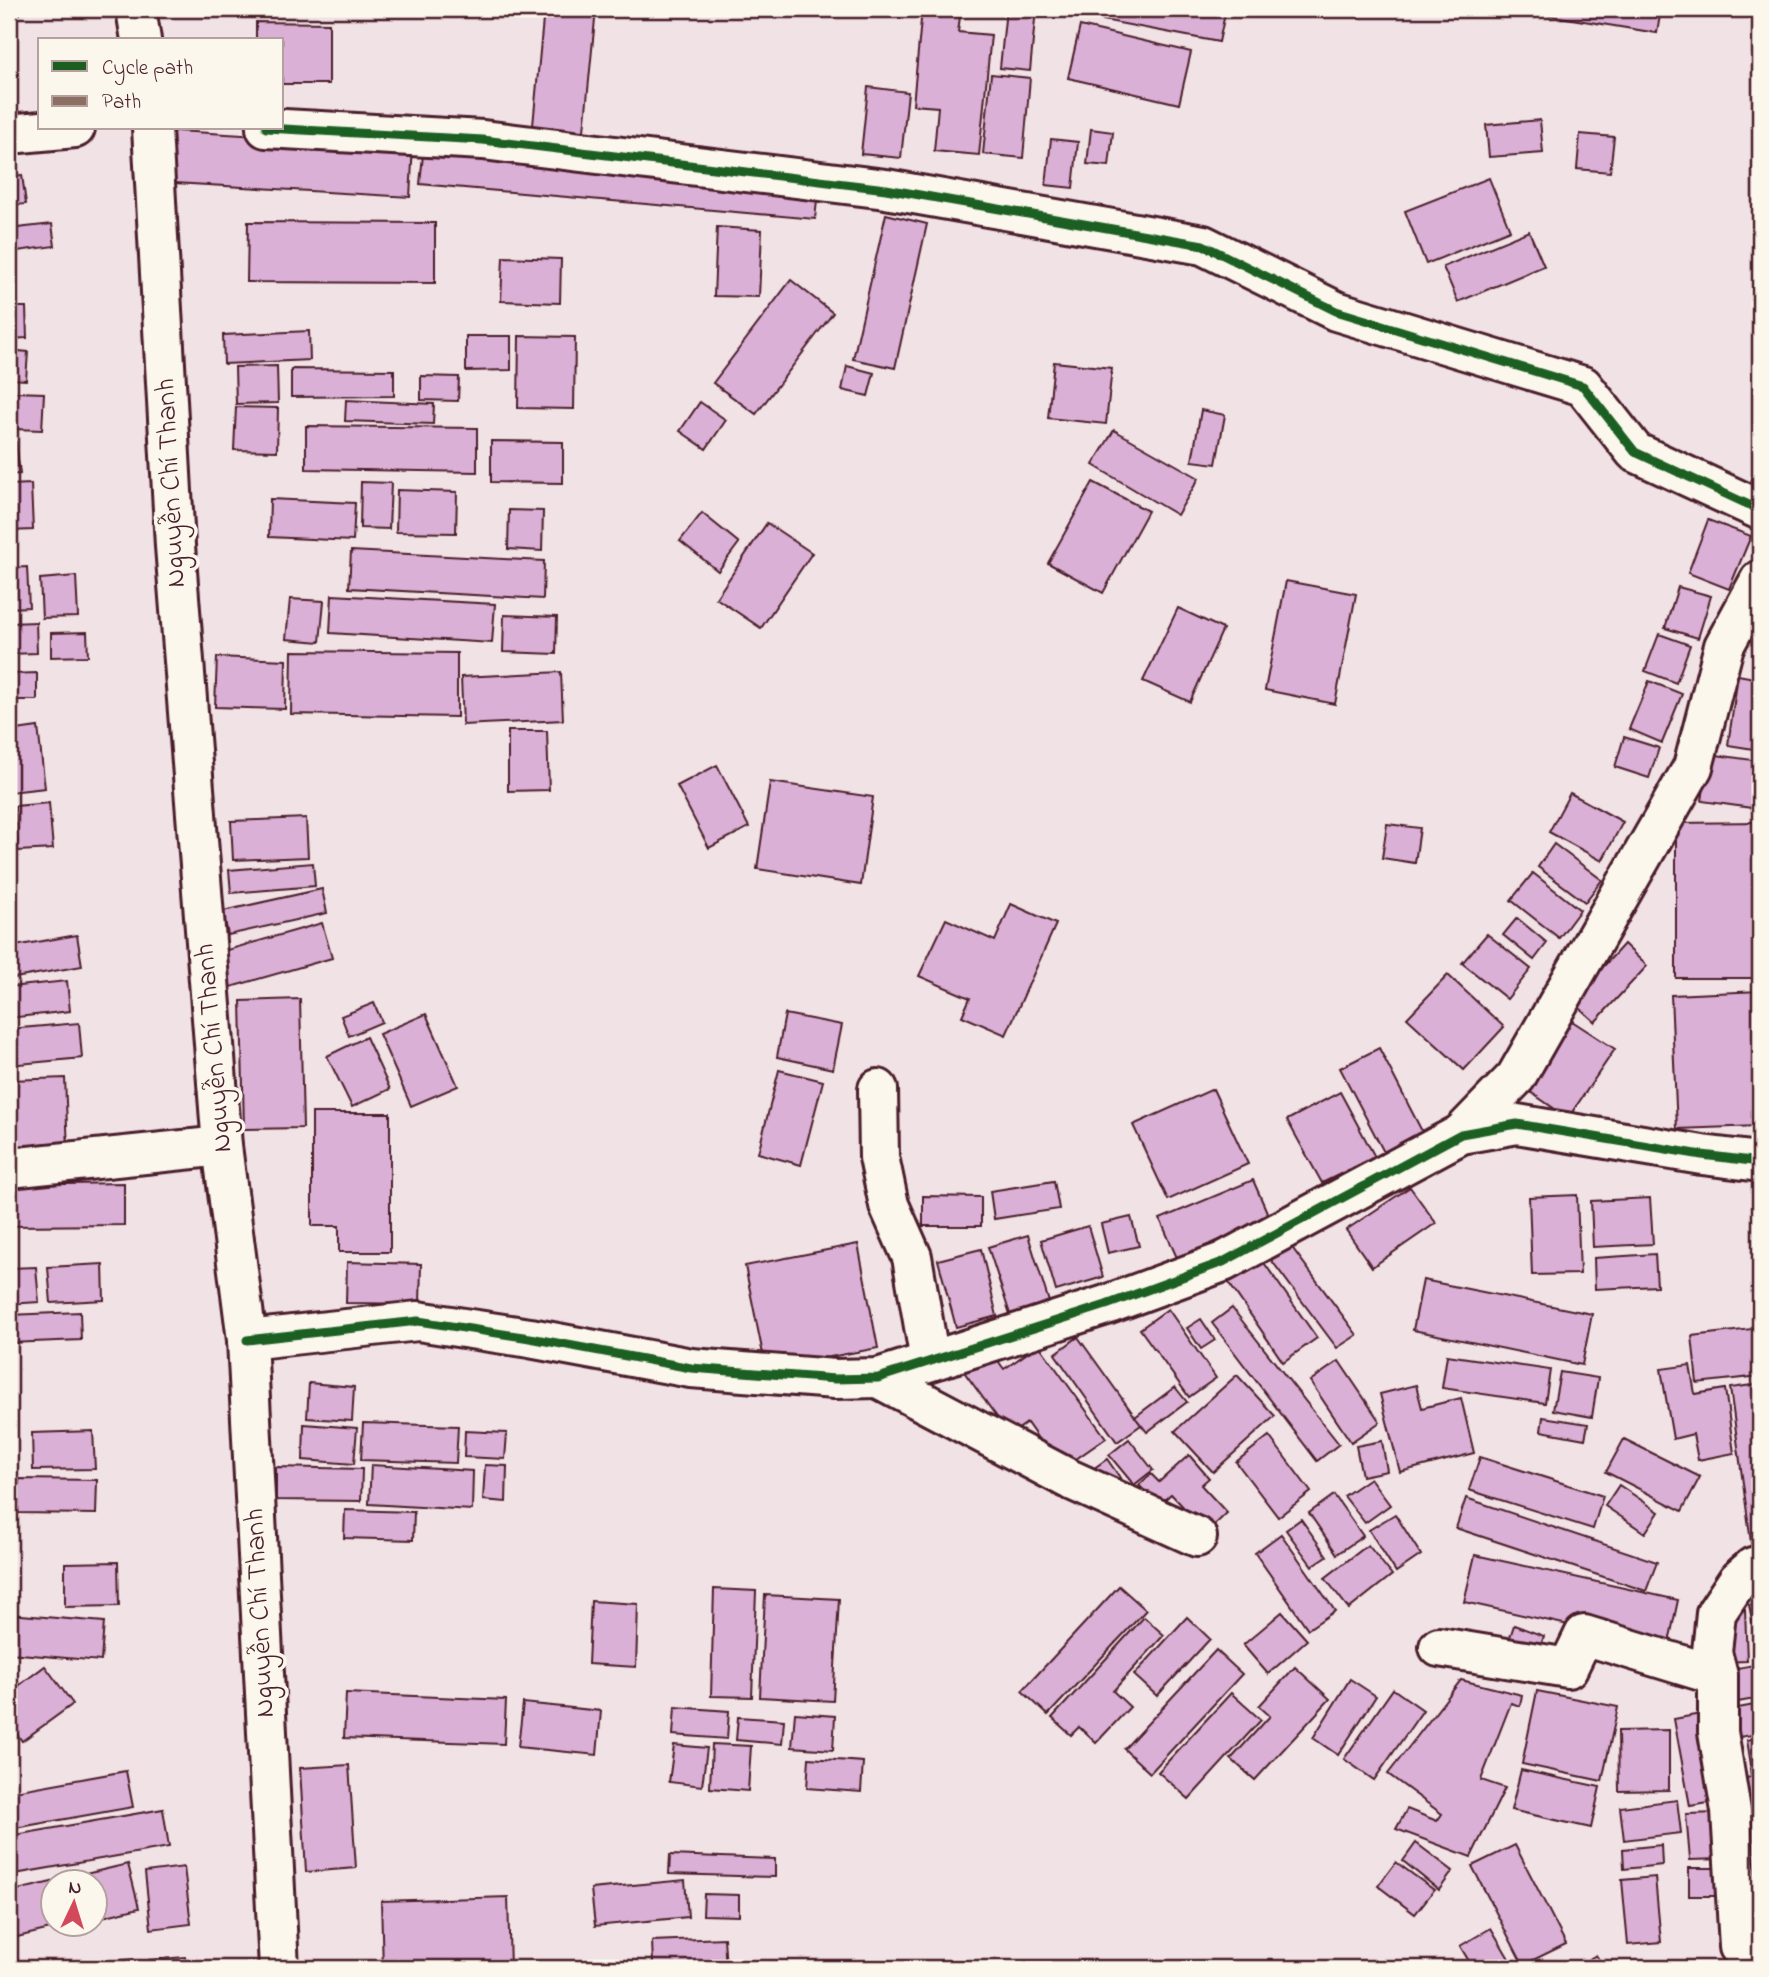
<svg xmlns="http://www.w3.org/2000/svg" width="1769" height="1977" font-family="'Indie Flower',sans-serif">
<rect width="100%" height="100%" fill="#f1e2e5"/>
<filter id="ink" filterUnits="userSpaceOnUse"><feTurbulence type="fractalNoise" baseFrequency=".0143" numOctaves="2"/><feDisplacementMap in="SourceGraphic" scale="14" xChannelSelector="R" yChannelSelector="G"/><feConvolveMatrix kernelMatrix="1 2 1 2 8 2 1 2 1" color-interpolation-filters="sRGB"/></filter>
<g filter="url(#ink)">
<!-- building -->
<g fill="#dbb0d6" stroke="#4a1f2b" stroke-width="2">
<rect x="9" y="9" width="11" height="5"/>
<polygon points="544,9 596,9 583,141 532,136"/>
<polygon points="922,9 961,9 958,32 991,35 979,155 934,151 938,107 913,105"/>
<polygon points="1006,9 1036,9 1030,71 1000,68"/>
<polygon points="1088,9 1226,9 1219,42 1087,17"/>
<polygon points="1548,9 1661,9 1657,33 1547,15"/>
<polygon points="256,22 329,23 329,84 282,84 282,40 256,40"/>
<polygon points="1080,26 1191,52 1179,104 1068,78"/>
<polygon points="991,74 1030,78 1023,158 983,154"/>
<polygon points="868,87 908,92 901,158 861,154"/>
<polygon points="1540,120 1543,153 1489,157 1486,125"/>
<polygon points="1091,129 1113,132 1109,166 1087,164"/>
<polygon points="160,130 413,145 410,197 157,182"/>
<polygon points="1580,134 1614,137 1610,172 1577,169"/>
<polygon points="1051,139 1078,142 1073,188 1046,185"/>
<polygon points="423,155 818,191 815,219 420,184"/>
<polygon points="22,175 26,204 9,206 9,177"/>
<polygon points="1489,178 1510,230 1426,264 1405,211"/>
<polygon points="886,214 927,224 895,368 853,359"/>
<polygon points="248,222 435,223 435,283 247,282"/>
<polygon points="52,224 55,246 9,252 9,229"/>
<polygon points="717,227 762,230 759,297 714,296"/>
<polygon points="1529,231 1544,266 1458,302 1443,267"/>
<polygon points="503,257 561,259 560,303 501,301"/>
<polygon points="14,266 17,299 9,300 9,267"/>
<polygon points="791,280 833,313 756,414 713,383"/>
<polygon points="9,307 26,307 27,338 9,339"/>
<polygon points="309,331 310,360 224,364 223,335"/>
<polygon points="466,336 511,336 511,370 466,371"/>
<polygon points="519,336 575,337 574,409 518,408"/>
<polygon points="9,350 28,352 26,380 9,379"/>
<polygon points="1054,362 1112,368 1106,424 1048,418"/>
<polygon points="277,366 278,403 236,404 235,367"/>
<polygon points="847,366 874,373 868,396 842,390"/>
<polygon points="291,369 394,370 394,396 291,397"/>
<polygon points="421,376 459,377 458,401 421,400"/>
<polygon points="14,392 44,393 42,430 13,429"/>
<polygon points="346,400 434,404 433,424 345,421"/>
<polygon points="700,402 726,420 706,449 680,431"/>
<polygon points="236,407 278,408 277,451 234,450"/>
<polygon points="1201,410 1225,415 1216,464 1192,461"/>
<polygon points="1760,416 1760,437 1754,435"/>
<polygon points="306,426 477,428 477,472 306,469"/>
<polygon points="1114,430 1199,478 1177,515 1093,465"/>
<polygon points="491,441 563,442 563,483 491,482"/>
<polygon points="9,442 16,442 20,474 9,475"/>
<polygon points="1760,457 1760,499 1747,494"/>
<polygon points="361,482 391,483 389,529 360,528"/>
<polygon points="1093,482 1148,511 1103,593 1048,563"/>
<polygon points="31,484 33,530 9,531 9,485"/>
<polygon points="397,490 457,492 456,533 396,532"/>
<polygon points="270,499 355,503 353,541 269,537"/>
<polygon points="509,510 543,511 542,551 508,549"/>
<polygon points="702,513 739,543 718,571 680,541"/>
<polygon points="1708,520 1751,536 1729,589 1688,573"/>
<polygon points="767,523 812,553 761,628 716,598"/>
<polygon points="351,551 544,561 543,599 349,588"/>
<polygon points="27,567 29,607 9,608 9,568"/>
<polygon points="76,576 78,617 42,618 40,579"/>
<polygon points="1286,581 1356,594 1335,704 1265,690"/>
<polygon points="1678,587 1711,596 1698,638 1665,628"/>
<polygon points="332,595 495,604 492,643 330,633"/>
<polygon points="290,599 324,601 320,642 286,639"/>
<polygon points="1178,608 1223,629 1190,702 1143,681"/>
<polygon points="504,615 557,617 556,654 503,652"/>
<polygon points="36,622 37,653 9,654 9,623"/>
<polygon points="87,632 88,656 51,657 51,633"/>
<polygon points="1659,634 1690,645 1676,683 1645,671"/>
<polygon points="292,651 457,653 457,717 291,714"/>
<polygon points="217,657 286,660 285,709 215,707"/>
<polygon points="561,672 563,720 463,725 461,677"/>
<polygon points="37,673 37,700 9,700 9,674"/>
<polygon points="1738,675 1760,679 1760,750 1728,745"/>
<polygon points="1649,681 1682,694 1662,743 1629,729"/>
<polygon points="38,727 45,788 10,792 9,731"/>
<polygon points="508,731 547,731 549,790 508,791"/>
<polygon points="1624,737 1659,748 1649,778 1615,767"/>
<polygon points="1709,754 1760,761 1759,809 1702,801"/>
<polygon points="717,765 749,827 709,848 677,786"/>
<polygon points="770,782 873,797 861,885 757,869"/>
<polygon points="1570,793 1623,822 1602,861 1549,832"/>
<polygon points="49,803 53,849 18,851 15,806"/>
<polygon points="306,818 308,857 233,860 231,821"/>
<polygon points="1760,822 1760,978 1676,978 1676,823"/>
<polygon points="1387,824 1420,828 1415,863 1382,858"/>
<polygon points="1554,844 1602,880 1585,902 1538,867"/>
<polygon points="313,863 315,886 231,893 229,870"/>
<polygon points="1533,873 1580,910 1559,938 1511,900"/>
<polygon points="322,889 327,913 228,935 223,911"/>
<polygon points="1011,904 1056,924 1006,1035 962,1016 970,998 919,976 946,919 995,941"/>
<polygon points="1517,918 1547,943 1534,960 1503,935"/>
<polygon points="322,923 332,958 220,990 210,955"/>
<polygon points="1487,934 1531,969 1507,999 1462,963"/>
<polygon points="77,935 82,966 9,979 9,947"/>
<polygon points="1624,944 1647,966 1595,1022 1572,1001"/>
<polygon points="1448,975 1504,1027 1464,1070 1407,1018"/>
<polygon points="67,981 70,1011 9,1018 9,987"/>
<polygon points="1760,991 1760,1126 1677,1129 1671,995"/>
<polygon points="300,999 303,1128 244,1129 241,1001"/>
<polygon points="374,1003 382,1022 349,1036 341,1016"/>
<polygon points="426,1014 458,1086 411,1106 379,1034"/>
<polygon points="785,1014 842,1025 833,1069 777,1057"/>
<polygon points="1572,1021 1615,1049 1568,1118 1526,1089"/>
<polygon points="79,1023 82,1058 9,1065 9,1029"/>
<polygon points="366,1037 390,1089 352,1107 327,1056"/>
<polygon points="1379,1048 1426,1139 1387,1158 1340,1068"/>
<polygon points="779,1070 823,1081 801,1165 758,1153"/>
<polygon points="65,1078 68,1150 12,1152 10,1080"/>
<polygon points="1213,1089 1248,1164 1168,1200 1133,1125"/>
<polygon points="1340,1092 1375,1157 1322,1183 1287,1120"/>
<polygon points="312,1113 390,1113 390,1252 339,1252 339,1226 312,1226"/>
<polygon points="1253,1180 1270,1219 1177,1258 1160,1219"/>
<polygon points="1054,1181 1059,1209 994,1219 990,1191"/>
<polygon points="124,1183 124,1225 9,1226 9,1185"/>
<polygon points="1410,1187 1436,1223 1372,1267 1346,1230"/>
<polygon points="1577,1195 1580,1274 1532,1275 1529,1197"/>
<polygon points="923,1196 981,1197 981,1226 923,1226"/>
<polygon points="1650,1198 1653,1244 1593,1247 1591,1201"/>
<polygon points="1131,1217 1139,1246 1108,1253 1101,1224"/>
<polygon points="1088,1226 1103,1277 1056,1291 1041,1240"/>
<polygon points="1282,1234 1357,1335 1337,1348 1263,1249"/>
<polygon points="1028,1235 1049,1302 1010,1314 988,1247"/>
<polygon points="858,1244 878,1348 766,1369 745,1266"/>
<polygon points="981,1249 997,1316 956,1327 938,1260"/>
<polygon points="1255,1250 1317,1338 1283,1362 1222,1273"/>
<polygon points="1655,1254 1657,1286 1595,1289 1594,1258"/>
<polygon points="347,1262 421,1264 420,1304 346,1303"/>
<polygon points="103,1264 104,1300 51,1303 48,1267"/>
<polygon points="36,1267 39,1302 9,1304 9,1268"/>
<polygon points="1423,1280 1592,1314 1582,1365 1413,1330"/>
<polygon points="1232,1308 1339,1444 1317,1461 1212,1323"/>
<polygon points="1168,1309 1216,1378 1189,1397 1140,1329"/>
<polygon points="80,1312 81,1340 9,1343 9,1315"/>
<polygon points="1201,1319 1215,1340 1201,1349 1187,1328"/>
<polygon points="1760,1328 1760,1376 1697,1383 1692,1336"/>
<polygon points="1078,1337 1141,1425 1117,1442 1055,1354"/>
<polygon points="1039,1345 1106,1438 1060,1470 1027,1423 1010,1435 962,1369 990,1350 1004,1369"/>
<polygon points="1447,1355 1550,1370 1545,1403 1442,1388"/>
<polygon points="1339,1361 1380,1422 1351,1442 1310,1381"/>
<polygon points="1690,1365 1695,1394 1725,1389 1734,1453 1698,1460 1693,1434 1673,1439 1661,1369"/>
<polygon points="1560,1372 1598,1378 1592,1417 1553,1410"/>
<polygon points="1237,1375 1275,1416 1213,1472 1175,1431"/>
<polygon points="309,1383 354,1387 352,1421 307,1418"/>
<polygon points="1760,1384 1760,1556 1753,1557 1730,1388"/>
<polygon points="1416,1385 1422,1408 1461,1398 1474,1453 1400,1472 1380,1394"/>
<polygon points="1175,1387 1187,1402 1147,1432 1135,1417"/>
<polygon points="1543,1417 1588,1424 1585,1439 1541,1431"/>
<polygon points="363,1423 458,1426 456,1463 361,1460"/>
<polygon points="304,1424 357,1428 354,1464 303,1460"/>
<polygon points="93,1431 95,1469 33,1470 32,1433"/>
<polygon points="465,1431 507,1433 505,1459 464,1457"/>
<polygon points="1269,1436 1311,1492 1278,1517 1236,1462"/>
<polygon points="1129,1439 1153,1470 1134,1485 1109,1455"/>
<polygon points="1624,1439 1700,1477 1682,1511 1606,1472"/>
<polygon points="1382,1441 1387,1471 1362,1476 1356,1446"/>
<polygon points="1189,1455 1209,1478 1201,1485 1227,1513 1207,1532 1171,1494 1151,1512 1147,1494 1139,1485 1151,1474 1159,1482"/>
<polygon points="1480,1457 1603,1496 1593,1529 1469,1490"/>
<polygon points="1107,1459 1126,1486 1113,1496 1093,1469"/>
<polygon points="371,1465 473,1471 472,1510 369,1504"/>
<polygon points="485,1465 507,1466 506,1502 483,1500"/>
<polygon points="276,1467 362,1469 361,1501 276,1500"/>
<polygon points="1370,1478 1390,1505 1365,1523 1344,1496"/>
<polygon points="19,1479 97,1480 96,1514 18,1513"/>
<polygon points="1619,1485 1659,1512 1645,1533 1605,1506"/>
<polygon points="1334,1495 1363,1536 1337,1554 1309,1513"/>
<polygon points="1466,1498 1657,1562 1646,1591 1456,1528"/>
<polygon points="345,1510 414,1512 413,1540 344,1538"/>
<polygon points="1395,1514 1421,1555 1396,1572 1369,1530"/>
<polygon points="1301,1519 1327,1556 1312,1566 1286,1530"/>
<polygon points="1281,1534 1335,1611 1308,1629 1255,1553"/>
<polygon points="1368,1545 1392,1575 1349,1609 1325,1578"/>
<polygon points="1475,1555 1678,1600 1668,1647 1464,1602"/>
<polygon points="118,1562 119,1606 65,1607 65,1563"/>
<polygon points="1119,1586 1146,1610 1048,1715 1022,1691"/>
<polygon points="714,1589 756,1591 752,1697 711,1696"/>
<polygon points="765,1595 839,1599 833,1701 760,1697"/>
<polygon points="591,1601 638,1604 636,1667 588,1664"/>
<polygon points="1760,1603 1760,1637 1756,1638 1749,1605"/>
<polygon points="1745,1610 1747,1661 1721,1662 1719,1611"/>
<polygon points="1282,1612 1307,1640 1268,1674 1243,1645"/>
<polygon points="9,1614 104,1622 101,1661 9,1653"/>
<polygon points="1144,1617 1164,1635 1113,1691 1130,1707 1096,1743 1079,1727 1071,1735 1052,1718"/>
<polygon points="1187,1617 1210,1639 1157,1696 1134,1675"/>
<polygon points="1514,1625 1544,1636 1539,1650 1509,1640"/>
<polygon points="1760,1645 1760,1698 1727,1704 1721,1671 1760,1664 1756,1646"/>
<polygon points="1216,1650 1242,1674 1150,1773 1124,1749"/>
<polygon points="45,1666 73,1704 22,1741 9,1723 9,1693"/>
<polygon points="1295,1667 1330,1699 1255,1780 1231,1759 1270,1716 1259,1706"/>
<polygon points="1350,1679 1376,1696 1338,1755 1313,1738"/>
<polygon points="1461,1680 1522,1695 1520,1706 1511,1703 1481,1780 1505,1788 1471,1857 1396,1829 1407,1809 1437,1821 1442,1814 1388,1774"/>
<polygon points="1393,1689 1423,1710 1374,1780 1344,1759"/>
<polygon points="1537,1691 1618,1707 1602,1781 1522,1764"/>
<polygon points="346,1693 506,1700 504,1744 344,1738"/>
<polygon points="1231,1693 1261,1720 1189,1799 1158,1772"/>
<polygon points="523,1703 601,1711 597,1755 518,1747"/>
<polygon points="1760,1704 1760,1734 1731,1738 1727,1710"/>
<polygon points="675,1707 729,1711 727,1739 673,1735"/>
<polygon points="795,1713 835,1716 833,1750 792,1747"/>
<polygon points="1706,1713 1721,1801 1690,1806 1674,1719"/>
<polygon points="738,1717 784,1720 782,1744 736,1740"/>
<polygon points="1669,1730 1669,1790 1619,1791 1618,1731"/>
<polygon points="1760,1737 1760,1763 1751,1765 1747,1740"/>
<polygon points="712,1744 751,1746 748,1791 710,1788"/>
<polygon points="674,1745 707,1748 702,1786 669,1782"/>
<polygon points="809,1758 863,1762 861,1792 807,1788"/>
<polygon points="349,1765 356,1868 306,1872 300,1768"/>
<polygon points="1760,1767 1760,1829 1752,1830 1746,1778 1751,1777 1750,1768"/>
<polygon points="1521,1770 1600,1787 1591,1828 1511,1810"/>
<polygon points="126,1771 133,1807 9,1829 9,1792"/>
<polygon points="1677,1800 1681,1833 1624,1840 1620,1807"/>
<polygon points="163,1809 169,1847 9,1875 9,1836"/>
<polygon points="1721,1813 1723,1859 1690,1860 1686,1814"/>
<polygon points="1416,1843 1453,1871 1439,1890 1403,1861"/>
<polygon points="1515,1845 1566,1944 1523,1965 1472,1866"/>
<polygon points="1661,1845 1662,1865 1624,1869 1623,1849"/>
<polygon points="670,1855 775,1859 775,1877 669,1874"/>
<polygon points="1396,1862 1434,1890 1415,1914 1378,1886"/>
<polygon points="128,1864 139,1908 94,1919 94,1882 52,1882 52,1924 71,1924 9,1939 9,1892"/>
<polygon points="184,1867 191,1924 151,1929 145,1872"/>
<rect x="1689" y="1868" width="33" height="28"/>
<polygon points="1655,1877 1661,1942 1628,1945 1622,1880"/>
<polygon points="685,1880 688,1917 595,1926 591,1889"/>
<polygon points="704,1894 739,1895 739,1916 703,1915"/>
<polygon points="508,1897 510,1968 383,1968 381,1901"/>
<polygon points="1760,1901 1760,1934 1754,1935 1751,1902"/>
<polygon points="1491,1928 1514,1967 1513,1968 1473,1968 1460,1946"/>
<polygon points="724,1938 726,1968 579,1968 653,1964 652,1941"/>
<polygon points="1760,1944 1760,1968 1757,1968 1753,1945"/>
<polygon points="1596,1955 1604,1968 1574,1968"/>
<polygon points="185,1957 186,1968 150,1968 149,1960"/>
<polygon points="133,1959 134,1968 44,1968"/>
</g>
<g fill="none" stroke-linecap="round" stroke-linejoin="round">
<defs>
<g id="street">
<polyline points="266,128 483,140 886,189 1203,245 1336,311 1583,386 1635,452 1760,510"/>
<polyline points="9,134 75,128"/>
<polyline points="878,1089 879,1157 889,1205 912,1257 930,1361"/>
<polyline points="1461,1134 1516,1077 1693,767 1724,646 1760,580"/>
<polyline points="9,1168 222,1146"/>
<polyline points="247,1340 418,1321 530,1338 691,1368 835,1379 878,1378 1106,1305 1223,1262 1461,1134 1517,1124 1702,1155 1760,1162"/>
<polyline points="878,1378 1069,1479 1197,1537"/>
<polyline points="1439,1647 1568,1668 1584,1635 1718,1676"/>
<polyline points="1739,1947 1731,1811 1718,1732 1718,1676 1712,1652 1716,1613 1738,1580 1753,1567 1760,1565"/>
</g>
<g id="secondary">
<polyline points="136,9 141,40"/>
<polyline points="152,128 175,546 222,1146 247,1340 279,1968"/>
</g>
</defs>
<!-- street casing -->
<use href="#street" stroke="#4a1f2b" stroke-width="44"/>
<!-- secondary casing -->
<use href="#secondary" stroke="#4a1f2b" stroke-width="44"/>
<!-- street -->
<use href="#street" stroke="#fbf7ec" stroke-width="38"/>
<!-- secondary -->
<use href="#secondary" stroke="#fbf7ec" stroke-width="38"/>
<!-- quiet -->
<polyline stroke="#8d6e63" stroke-width="7" stroke-dasharray="14 7" stroke-linecap="butt" points="1212,1968 1214,1965"/>
<defs>
<g id="cycleway">
<polyline points="266,128 483,140 886,189 1203,245 1336,311 1583,386 1635,452 1760,510"/>
<polyline points="247,1340 418,1321 530,1338 691,1368 835,1379 878,1378 1106,1305 1223,1262 1461,1134 1517,1124 1702,1155 1760,1162"/>
</g>
</defs>
<!-- cycleway casing -->
<use href="#cycleway" stroke="#fbf7ec" stroke-width="13"/>
<!-- cycleway -->
<use href="#cycleway" stroke="#1b5e20" stroke-width="9"/>
</g>
</g>
<g text-anchor="middle" dominant-baseline="central" stroke-width="7" stroke-linejoin="round" paint-order="stroke">
<!-- street labels -->
<g font-size="28" fill="#4a1f2b" stroke="#fbf7ec">
<text transform="translate(172 483) rotate(-93)">Nguyễn Chí Thanh</text>
<text transform="translate(215 1048) rotate(-95)">Nguyễn Chí Thanh</text>
<text transform="translate(261 1613) rotate(-93)">Nguyễn Chí Thanh</text>
</g>
</g>
<!-- margin -->
<rect width="1769" height="1977" fill="none" stroke="#fbf7ec" stroke-width="35"/>
<rect x="18" y="18" width="1734" height="1942" fill="none" stroke="#4a1f2b" stroke-width="2.5" filter="url(#ink)"/>
<!-- legend -->
<rect x="38" y="38" width="245" height="91" fill="#fbf7ec" stroke="#b4a19f" stroke-width="2"/>
<rect x="52" y="61" width="35" height="10" fill="#1b5e20" stroke="#b4a19f" stroke-width="2"/>
<text x="102" y="74" font-size="21" fill="#4a1f2b">Cycle path</text>
<rect x="52" y="96" width="35" height="10" fill="#8d6e63" stroke="#b4a19f" stroke-width="2"/>
<text x="102" y="108" font-size="21" fill="#4a1f2b">Path</text>
<!-- north arrow -->
<g transform="translate(74 1903) rotate(4)"><circle r="33" fill="#fbf7ec" stroke="#b4a19f" stroke-width="2"/>
<path d="M0-5L12 26L0 18L-12 26Z" fill="#d1495b"/>
<text y="-10" font-size="19" font-weight="bold" text-anchor="middle" fill="#4a1f2b">N</text>
</g>
</svg>
